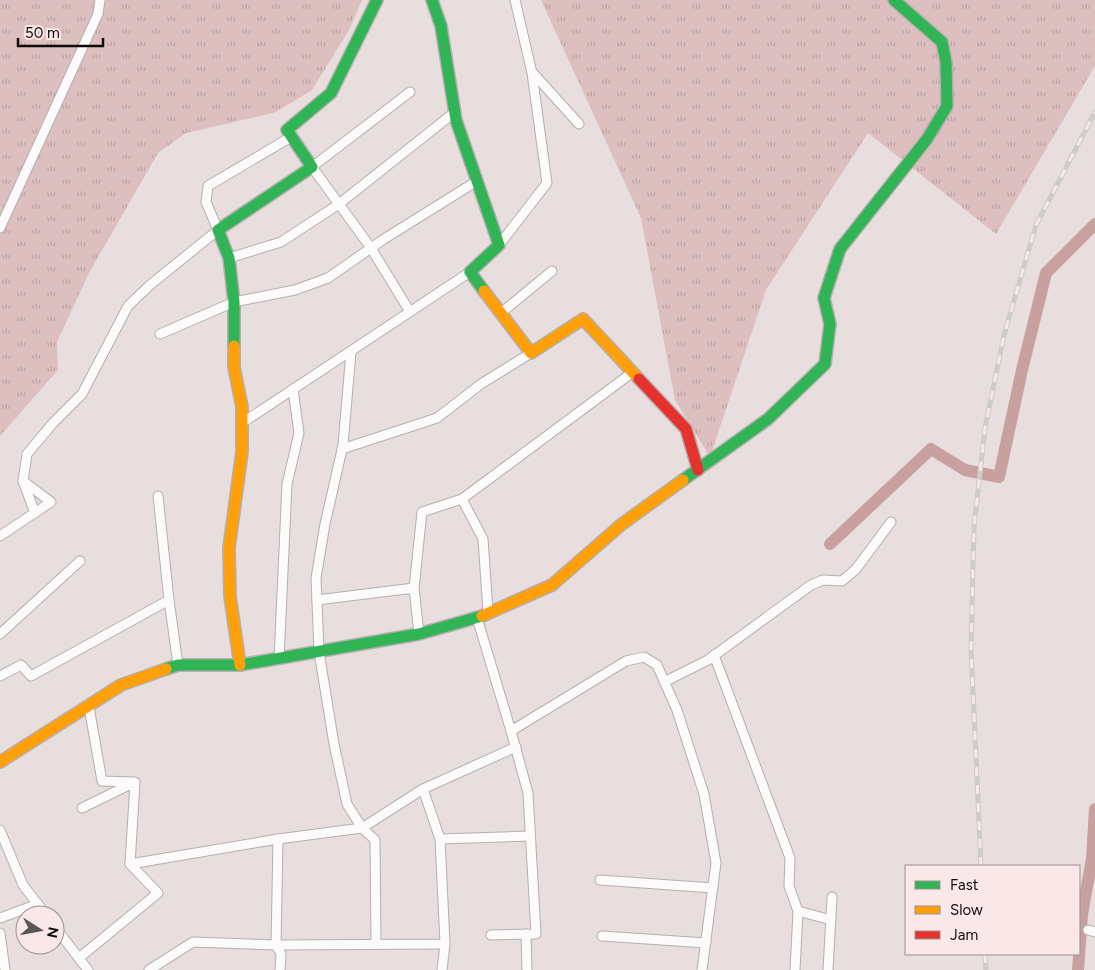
<svg xmlns="http://www.w3.org/2000/svg" width="1095" height="970" font-family="Figtree,sans-serif">
<defs>
<pattern id="grass-tufts" width="24" height="20" patternUnits="userSpaceOnUse" patternTransform="scale(1.25)"><rect width="24" height="20" fill="#debfbf"/><path d="M3 7l-1-3M5 7V3M7 7l1-3M15 17l-1-3M17 17v-4M19 17l1-3" fill="none" stroke="#bda3a3"/></pattern>
</defs>
<rect width="100%" height="100%" fill="#e8dede"/>
<!-- grass -->
<g fill="url(#grass-tufts)">
<polygon points="0,0 362,0 349,30 312,90 274,113 186,133 158,153 89,273 57,342 58,370 0,436"/>
<polygon points="541,0 1095,0 1095,66 996,234 868,133 766,290 710,457 675,400 641,218"/>
</g>
<g fill="none" stroke-linecap="round" stroke-linejoin="round">
<!-- canal -->
<g stroke="#c9a0a0" stroke-width="12">
<polyline points="830,544 931,449 965,470 999,477 1022,370 1046,273 1095,224"/>
<polyline points="1078,970 1082,915 1092,858 1095,809"/>
</g>
<defs>
<g id="street">
<polyline points="533,73 579,124"/>
<polyline points="410,92 312,167 371,248 410,312"/>
<polyline points="0,228 98,14 100,0"/>
<polyline points="499,245 547,183 532,73 515,0"/>
<polyline points="229,258 281,242 339,204 455,112"/>
<polyline points="501,313 552,271"/>
<polyline points="160,334 234,302 295,290 328,278 384,239 477,181"/>
<polyline points="351,352 343,445 325,524 316,578 319,652 334,744 347,804 362,828 375,840 376,943"/>
<polyline points="242,423 470,272"/>
<polyline points="342,449 437,418 481,384 531,353"/>
<polyline points="158,496 169,600"/>
<polyline points="462,499 633,372"/>
<polyline points="35,513 23,481 27,454 53,423 82,394 128,306 150,285 218,230 206,202 208,186 291,137"/>
<polyline points="0,536 51,502 23,481"/>
<polyline points="414,588 422,512 462,499 483,539 488,612"/>
<polyline points="317,600 414,588 419,634"/>
<polyline points="477,618 511,731 528,793 536,934 491,935"/>
<polyline points="0,634 80,561"/>
<polyline points="714,655 790,858 789,886 798,911 831,920"/>
<polyline points="279,659 287,484 299,433 293,389"/>
<polyline points="0,676 21,665 31,676 169,600 178,665"/>
<polyline points="664,682 708,660 811,585 823,580 842,581 856,569 891,522"/>
<polyline points="89,707 102,781 135,782 130,864 278,839"/>
<polyline points="511,731 626,661 644,657 657,665 677,710 704,794 716,863 702,970"/>
<polyline points="82,808 133,783"/>
<polyline points="0,830 23,885 46,915"/>
<polyline points="440,839 530,836"/>
<polyline points="600,880 713,888"/>
<polyline points="0,918 38,904"/>
<polyline points="55,927 88,970"/>
<polyline points="1088,930 1095,932"/>
<polyline points="0,933 5,970"/>
<polyline points="526,934 527,970"/>
<polyline points="602,936 706,943"/>
<polyline points="79,958 158,893 130,864"/>
<polyline points="149,970 193,942 276,945 445,944 440,839 423,789"/>
<polyline points="280,970 281,954 276,945 278,839 362,828 423,789 516,747"/>
<polyline points="442,970 445,944"/>
<polyline points="795,970 798,911"/>
<polyline points="828,970 832,897"/>
</g>
<g id="fast">
<polyline points="432,0 441,26 456,120 499,245 470,272 484,291"/>
<polyline points="234,346 234,302 229,258 218,230 312,167 287,130 331,93 377,0"/>
<polyline points="683,480 768,419 825,364 830,324 824,298 840,249 927,139 947,106 946,62 942,42 894,0"/>
<polyline points="166,669 178,665 240,665 419,634 482,616"/>
</g>
<g id="slow">
<polyline points="484,291 531,353 583,319 639,379"/>
<polyline points="234,346 234,367 242,407 242,452 229,548 230,596 240,665"/>
<polyline points="482,616 552,585 622,524 683,480"/>
<polyline points="0,762 121,685 166,669"/>
</g>
<polyline id="jam" points="639,379 686,429 698,470"/>
</defs>
<!-- street casing -->
<use href="#street" stroke="#b6afaf" stroke-width="11"/>
<!-- fast casing -->
<use href="#fast" stroke="#b6afaf" stroke-width="14"/>
<!-- slow casing -->
<use href="#slow" stroke="#b6afaf" stroke-width="14"/>
<!-- jam casing -->
<use href="#jam" stroke="#b6afaf" stroke-width="14"/>
<!-- street -->
<use href="#street" stroke="#fcfafa" stroke-width="9"/>
<!-- fast -->
<use href="#fast" stroke="#30b455" stroke-width="11"/>
<!-- slow -->
<use href="#slow" stroke="#ff9f0a" stroke-width="11"/>
<!-- jam -->
<use href="#jam" stroke="#e5322d" stroke-width="11"/>
<defs>
<g id="rail">
<polyline points="981,866 971,649 974,527 985,428 1004,335 1036,225 1095,112"/>
<polyline points="985,954 986,970"/>
</g>
</defs>
<!-- rail casing -->
<use href="#rail" stroke="#cecbcb" stroke-width="5"/>
<!-- rail -->
<use href="#rail" stroke="#f9e8e7" stroke-width="3" stroke-dasharray="9" stroke-linecap="butt"/>
</g>
<!-- legend -->
<rect x="905" y="865" width="175" height="90" fill="#f9e8e7" stroke="#9c908f"/>
<rect x="915" y="881" width="25" height="8" fill="#30b455" stroke="#9c908f"/>
<text x="950" y="890" font-size="15" fill="#100b0b">Fast</text>
<rect x="915" y="906" width="25" height="8" fill="#ff9f0a" stroke="#9c908f"/>
<text x="950" y="915" font-size="15" fill="#100b0b">Slow</text>
<rect x="915" y="931" width="25" height="8" fill="#e5322d" stroke="#9c908f"/>
<text x="950" y="940" font-size="15" fill="#100b0b">Jam</text>
<!-- north arrow -->
<g transform="translate(40 930) rotate(101)"><circle r="24" fill="#f9e8e7" stroke="#9c908f"/>
<path d="M0-4L9 19L0 12L-9 19Z" fill="#5c5555"/>
<text y="-8" font-size="14" font-weight="bold" text-anchor="middle" fill="#100b0b">N</text>
</g>
<!-- scale -->
<path d="M18 38v8h85v-8" fill="none" stroke="#100b0b" stroke-width="2.5"/>
<text x="25" y="38" font-size="15" fill="#100b0b" stroke="#f9e8e7" stroke-width="4" paint-order="stroke">50 m</text>
</svg>
